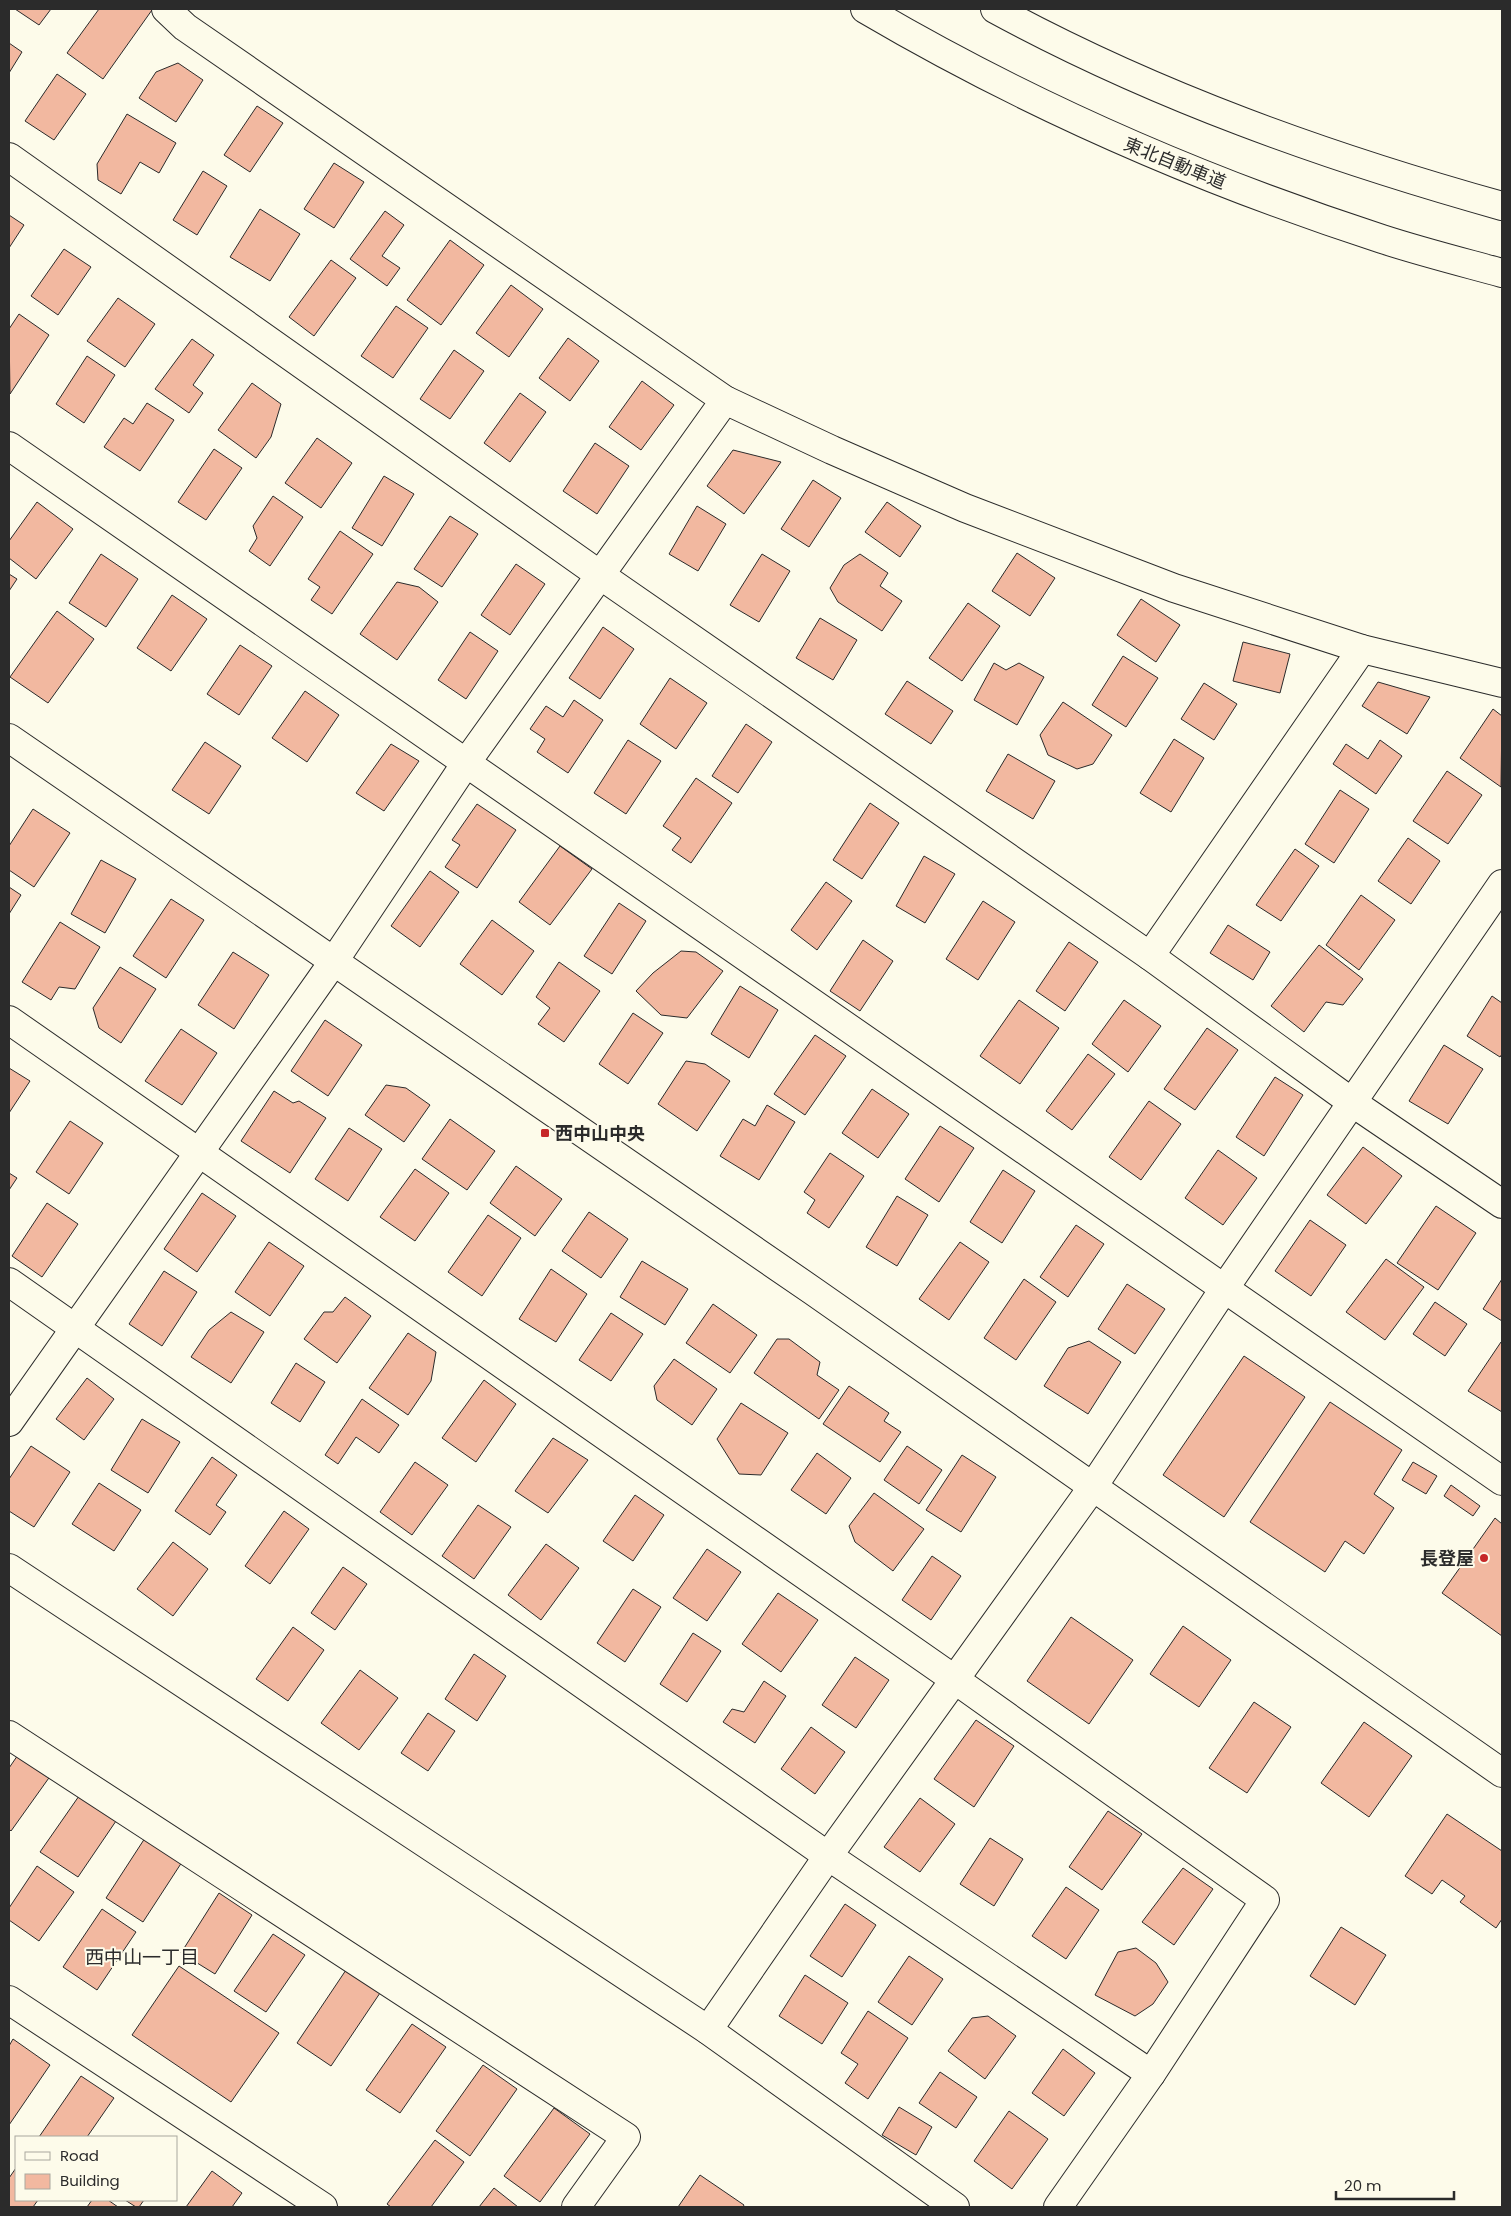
<svg xmlns="http://www.w3.org/2000/svg" width="1511" height="2216" font-family="Poppins,'Noto Sans JP',sans-serif">
<rect width="100%" height="100%" fill="#fdfbea"/>
<!-- building -->
<g fill="#f2b8a0" stroke="#2b2b2b">
<polygon points="15,9 51,9 39,25"/>
<polygon points="99,9 149,9 152,10 103,79 67,53"/>
<polygon points="9,43 22,52 9,73"/>
<polygon points="178,63 203,80 176,122 139,98 156,72"/>
<polygon points="57,74 86,94 54,140 25,121"/>
<polygon points="257,106 283,123 250,172 224,155"/>
<polygon points="127,114 176,143 159,173 140,162 121,194 98,180 97,164"/>
<polygon points="334,163 364,182 334,228 304,209"/>
<polygon points="203,171 227,186 197,235 173,220"/>
<polygon points="260,209 300,234 270,281 230,257"/>
<polygon points="385,211 404,225 382,256 400,268 387,286 350,259"/>
<polygon points="9,215 24,225 9,248"/>
<polygon points="450,240 484,265 441,325 407,300"/>
<polygon points="64,249 91,267 58,315 31,296"/>
<polygon points="331,260 356,278 314,336 289,317"/>
<polygon points="511,285 543,309 509,357 476,333"/>
<polygon points="118,298 155,324 125,367 87,341"/>
<polygon points="396,306 428,328 393,378 361,356"/>
<polygon points="19,314 49,335 10,394 9,329"/>
<polygon points="568,338 599,361 570,401 539,378"/>
<polygon points="192,339 214,355 193,385 203,393 189,413 155,389"/>
<polygon points="454,350 484,371 450,419 420,399"/>
<polygon points="87,356 115,375 84,423 56,404"/>
<polygon points="642,381 674,405 641,450 609,427"/>
<polygon points="252,383 281,404 271,437 256,458 218,430"/>
<polygon points="520,393 546,412 510,462 484,443"/>
<polygon points="147,403 174,420 140,471 104,447 124,418 133,424"/>
<polygon points="317,438 352,463 321,508 285,483"/>
<polygon points="595,443 629,466 597,514 563,491"/>
<polygon points="214,449 242,468 206,520 178,502"/>
<polygon points="733,450 781,462 744,514 707,486"/>
<polygon points="384,476 414,494 382,546 352,528"/>
<polygon points="813,480 841,498 809,547 781,529"/>
<polygon points="273,496 303,517 270,566 249,551 257,538 253,526"/>
<polygon points="37,502 73,529 36,579 9,558 9,541"/>
<polygon points="887,502 921,526 900,557 865,532"/>
<polygon points="697,506 726,524 698,571 669,554"/>
<polygon points="450,516 478,534 442,587 414,569"/>
<polygon points="340,531 373,554 332,614 311,600 320,587 308,579"/>
<polygon points="1017,553 1055,578 1030,616 992,591"/>
<polygon points="101,554 138,579 106,627 69,603"/>
<polygon points="762,554 790,571 759,622 730,605"/>
<polygon points="860,554 888,573 880,586 902,601 882,631 838,602 830,588 844,565"/>
<polygon points="516,564 545,584 510,635 481,615"/>
<polygon points="9,574 17,579 9,591"/>
<polygon points="397,582 419,587 438,602 397,660 360,634"/>
<polygon points="172,595 207,619 171,671 137,648"/>
<polygon points="1141,599 1180,625 1156,662 1117,635"/>
<polygon points="968,603 1000,626 962,681 929,658"/>
<polygon points="57,611 94,639 48,703 10,677"/>
<polygon points="820,618 857,640 833,680 796,658"/>
<polygon points="603,627 634,649 600,699 569,678"/>
<polygon points="470,632 498,651 466,699 438,680"/>
<polygon points="1243,642 1290,654 1280,693 1233,681"/>
<polygon points="240,645 272,666 239,715 207,694"/>
<polygon points="1123,656 1158,678 1126,727 1092,705"/>
<polygon points="994,663 1006,670 1019,663 1044,677 1017,725 974,700"/>
<polygon points="670,678 707,703 676,749 640,724"/>
<polygon points="907,681 953,711 931,744 885,714"/>
<polygon points="1378,682 1430,697 1407,734 1362,706"/>
<polygon points="1204,683 1237,704 1214,740 1181,719"/>
<polygon points="305,691 339,715 307,762 272,738"/>
<polygon points="574,700 603,720 568,773 537,752 545,739 530,729 546,706 563,717"/>
<polygon points="1063,702 1112,735 1093,764 1077,769 1048,755 1040,735"/>
<polygon points="1493,709 1502,716 1501,787 1460,758"/>
<polygon points="746,724 772,742 738,793 712,776"/>
<polygon points="1174,739 1204,758 1171,812 1140,793"/>
<polygon points="628,740 661,761 626,814 594,793"/>
<polygon points="1380,740 1402,756 1376,794 1333,764 1346,744 1368,759"/>
<polygon points="205,742 241,766 209,814 172,790"/>
<polygon points="391,744 419,761 384,811 356,793"/>
<polygon points="1008,754 1055,781 1033,819 986,791"/>
<polygon points="1447,771 1482,795 1448,844 1413,821"/>
<polygon points="696,778 732,803 691,863 672,850 681,838 663,826"/>
<polygon points="1340,790 1369,809 1334,863 1305,844"/>
<polygon points="870,803 899,823 862,879 833,860"/>
<polygon points="477,804 516,830 477,888 445,867 460,845 452,840"/>
<polygon points="33,809 70,833 34,887 9,870 9,846"/>
<polygon points="1408,838 1440,861 1411,904 1378,881"/>
<polygon points="560,846 592,869 550,925 519,902"/>
<polygon points="1295,849 1319,866 1281,921 1256,905"/>
<polygon points="924,856 955,874 925,923 896,906"/>
<polygon points="101,860 136,879 105,933 71,914"/>
<polygon points="430,871 459,892 420,947 391,926"/>
<polygon points="826,882 852,901 817,950 791,930"/>
<polygon points="9,887 21,895 9,914"/>
<polygon points="1361,895 1395,920 1359,970 1326,945"/>
<polygon points="171,899 204,920 166,978 133,956"/>
<polygon points="983,901 1015,922 978,980 946,959"/>
<polygon points="619,903 646,921 612,974 584,956"/>
<polygon points="492,920 534,951 502,995 460,964"/>
<polygon points="60,922 100,947 75,989 59,987 51,1000 22,982"/>
<polygon points="1228,925 1270,952 1253,980 1210,953"/>
<polygon points="863,940 893,961 860,1011 830,991"/>
<polygon points="1069,942 1098,962 1065,1011 1036,991"/>
<polygon points="1319,945 1363,979 1343,1005 1326,1002 1304,1032 1271,1006"/>
<polygon points="681,951 696,952 723,971 687,1018 661,1015 636,991 653,973"/>
<polygon points="233,952 269,975 234,1029 198,1005"/>
<polygon points="559,962 600,991 564,1042 538,1024 550,1008 536,997"/>
<polygon points="120,967 156,989 121,1043 99,1028 93,1008"/>
<polygon points="740,986 778,1010 749,1058 711,1034"/>
<polygon points="1492,996 1502,1003 1502,1054 1500,1057 1467,1036"/>
<polygon points="1019,1000 1059,1028 1020,1084 980,1056"/>
<polygon points="1124,1000 1161,1026 1128,1072 1092,1044"/>
<polygon points="633,1013 663,1033 628,1084 599,1064"/>
<polygon points="325,1020 362,1045 328,1096 291,1071"/>
<polygon points="1207,1028 1238,1050 1195,1110 1164,1089"/>
<polygon points="181,1029 217,1053 182,1105 145,1081"/>
<polygon points="815,1035 846,1056 805,1115 774,1094"/>
<polygon points="1444,1045 1483,1069 1448,1124 1409,1101"/>
<polygon points="1088,1054 1115,1074 1072,1130 1046,1111"/>
<polygon points="686,1061 705,1064 730,1081 697,1131 658,1104"/>
<polygon points="9,1068 30,1081 9,1113"/>
<polygon points="1275,1077 1303,1095 1264,1156 1236,1137"/>
<polygon points="386,1085 406,1088 430,1105 404,1142 365,1115"/>
<polygon points="872,1089 909,1114 878,1158 842,1133"/>
<polygon points="274,1091 293,1103 299,1101 326,1118 290,1173 241,1141"/>
<polygon points="1149,1101 1181,1124 1141,1180 1109,1157"/>
<polygon points="767,1105 795,1122 759,1180 720,1156 743,1119 755,1126"/>
<polygon points="450,1119 495,1151 467,1190 422,1159"/>
<polygon points="70,1121 103,1143 69,1194 36,1172"/>
<polygon points="940,1126 974,1148 939,1202 905,1179"/>
<polygon points="349,1128 382,1149 348,1201 315,1179"/>
<polygon points="1363,1147 1402,1176 1366,1224 1327,1195"/>
<polygon points="1218,1150 1257,1178 1223,1225 1185,1198"/>
<polygon points="830,1153 864,1176 829,1228 807,1213 815,1200 804,1192"/>
<polygon points="516,1166 562,1199 535,1236 490,1203"/>
<polygon points="415,1169 449,1193 415,1241 380,1217"/>
<polygon points="1003,1170 1035,1191 1002,1243 970,1222"/>
<polygon points="9,1173 17,1178 9,1190"/>
<polygon points="202,1193 236,1216 197,1272 164,1249"/>
<polygon points="897,1196 928,1215 897,1266 866,1247"/>
<polygon points="47,1203 78,1224 42,1277 12,1256"/>
<polygon points="1436,1206 1476,1233 1438,1290 1397,1263"/>
<polygon points="589,1212 628,1239 601,1278 562,1251"/>
<polygon points="488,1215 521,1238 482,1296 448,1272"/>
<polygon points="1310,1220 1346,1245 1311,1296 1275,1271"/>
<polygon points="1076,1225 1104,1244 1068,1297 1040,1277"/>
<polygon points="269,1242 304,1266 270,1316 235,1292"/>
<polygon points="960,1242 989,1262 949,1320 919,1299"/>
<polygon points="1386,1259 1424,1287 1385,1340 1346,1312"/>
<polygon points="642,1261 688,1289 665,1325 620,1297"/>
<polygon points="551,1269 587,1294 556,1342 519,1319"/>
<polygon points="164,1271 197,1292 162,1346 129,1324"/>
<polygon points="1024,1279 1056,1302 1016,1360 984,1338"/>
<polygon points="1502,1279 1502,1321 1483,1309"/>
<polygon points="1127,1284 1165,1309 1135,1354 1098,1329"/>
<polygon points="345,1297 371,1316 337,1363 304,1339 324,1312 333,1312"/>
<polygon points="1435,1302 1467,1324 1445,1356 1413,1334"/>
<polygon points="713,1304 757,1335 730,1373 686,1343"/>
<polygon points="231,1312 264,1332 231,1383 191,1357 209,1330"/>
<polygon points="611,1313 643,1334 611,1381 579,1360"/>
<polygon points="408,1333 436,1352 431,1381 408,1415 369,1388"/>
<polygon points="777,1339 789,1339 820,1362 817,1375 839,1390 819,1419 754,1373"/>
<polygon points="1089,1341 1121,1362 1088,1414 1044,1386 1068,1348"/>
<polygon points="1501,1342 1502,1343 1502,1412 1468,1391"/>
<polygon points="1244,1356 1305,1397 1224,1517 1163,1475"/>
<polygon points="674,1359 717,1389 692,1425 657,1400 654,1386"/>
<polygon points="296,1363 325,1382 300,1422 271,1403"/>
<polygon points="87,1378 114,1399 84,1440 56,1419"/>
<polygon points="484,1380 516,1404 476,1462 442,1438"/>
<polygon points="849,1386 889,1413 884,1421 901,1432 880,1462 823,1424"/>
<polygon points="362,1399 399,1425 379,1453 356,1437 338,1464 325,1455"/>
<polygon points="1330,1402 1402,1450 1374,1494 1394,1508 1364,1554 1345,1541 1325,1572 1250,1522"/>
<polygon points="741,1403 788,1433 761,1475 739,1474 717,1439"/>
<polygon points="142,1419 180,1442 148,1493 111,1470"/>
<polygon points="553,1438 588,1460 548,1513 515,1491"/>
<polygon points="31,1446 70,1472 34,1527 9,1511 9,1479"/>
<polygon points="907,1446 942,1470 919,1504 884,1480"/>
<polygon points="817,1453 851,1478 826,1514 791,1490"/>
<polygon points="962,1455 996,1477 961,1532 926,1510"/>
<polygon points="212,1457 237,1475 216,1505 226,1512 210,1535 175,1511"/>
<polygon points="415,1462 448,1485 412,1535 380,1512"/>
<polygon points="1413,1462 1437,1476 1426,1494 1402,1480"/>
<polygon points="99,1483 141,1510 114,1551 72,1524"/>
<polygon points="1451,1485 1480,1506 1473,1516 1444,1496"/>
<polygon points="874,1493 924,1529 893,1571 855,1542 849,1526"/>
<polygon points="635,1495 664,1515 633,1561 603,1541"/>
<polygon points="478,1505 511,1527 474,1579 442,1556"/>
<polygon points="284,1511 309,1529 270,1584 245,1566"/>
<polygon points="1495,1518 1502,1524 1502,1636 1442,1593"/>
<polygon points="173,1542 208,1569 173,1616 137,1589"/>
<polygon points="546,1544 579,1568 541,1620 508,1595"/>
<polygon points="707,1549 741,1572 707,1621 673,1598"/>
<polygon points="932,1556 961,1576 931,1620 902,1600"/>
<polygon points="343,1567 367,1584 335,1630 311,1613"/>
<polygon points="633,1589 661,1607 625,1662 597,1643"/>
<polygon points="778,1593 818,1620 781,1672 742,1644"/>
<polygon points="1071,1617 1133,1660 1089,1724 1027,1681"/>
<polygon points="1183,1626 1231,1660 1199,1707 1150,1674"/>
<polygon points="293,1627 324,1650 288,1701 256,1679"/>
<polygon points="693,1633 721,1651 687,1702 660,1684"/>
<polygon points="474,1654 506,1676 477,1721 445,1699"/>
<polygon points="855,1657 889,1680 856,1728 822,1705"/>
<polygon points="360,1670 398,1698 359,1750 321,1723"/>
<polygon points="764,1681 786,1696 755,1743 723,1722 732,1709 744,1712"/>
<polygon points="1254,1702 1291,1727 1247,1793 1209,1768"/>
<polygon points="428,1713 455,1731 428,1771 401,1753"/>
<polygon points="976,1720 1014,1746 974,1807 934,1779"/>
<polygon points="1364,1722 1412,1756 1369,1817 1321,1783"/>
<polygon points="811,1727 845,1752 815,1794 781,1769"/>
<polygon points="20,1752 51,1775 11,1831 9,1829 9,1768"/>
<polygon points="79,1796 116,1821 78,1877 40,1852"/>
<polygon points="920,1798 955,1824 920,1872 884,1847"/>
<polygon points="1108,1811 1142,1834 1102,1890 1069,1867"/>
<polygon points="1447,1814 1502,1851 1502,1919 1496,1928 1460,1902 1465,1896 1442,1880 1432,1894 1405,1876"/>
<polygon points="145,1838 182,1862 143,1922 106,1898"/>
<polygon points="990,1838 1023,1859 994,1906 960,1884"/>
<polygon points="37,1866 74,1892 39,1941 9,1920 9,1908"/>
<polygon points="1183,1868 1213,1889 1174,1945 1142,1922"/>
<polygon points="1066,1887 1099,1910 1066,1959 1032,1936"/>
<polygon points="219,1893 252,1915 215,1974 181,1953"/>
<polygon points="845,1904 876,1925 842,1977 810,1956"/>
<polygon points="102,1909 136,1932 97,1990 63,1967"/>
<polygon points="1341,1927 1386,1955 1355,2005 1310,1976"/>
<polygon points="273,1934 305,1955 266,2012 234,1991"/>
<polygon points="1136,1948 1156,1963 1168,1982 1153,2004 1135,2016 1095,1995 1118,1952"/>
<polygon points="909,1956 943,1979 912,2025 878,2002"/>
<polygon points="179,1966 279,2033 231,2102 132,2035"/>
<polygon points="346,1970 380,1993 331,2066 297,2043"/>
<polygon points="805,1975 848,2003 822,2044 779,2016"/>
<polygon points="868,2011 908,2038 868,2099 845,2083 858,2064 841,2053"/>
<polygon points="988,2016 1016,2036 985,2079 948,2051 972,2018"/>
<polygon points="412,2024 446,2047 400,2113 366,2090"/>
<polygon points="13,2039 50,2065 9,2125 9,2046"/>
<polygon points="1063,2049 1095,2073 1064,2116 1032,2093"/>
<polygon points="483,2065 517,2089 470,2156 436,2131"/>
<polygon points="940,2072 977,2097 956,2128 919,2103"/>
<polygon points="81,2076 114,2098 87,2137 39,2137"/>
<polygon points="899,2107 932,2127 916,2155 882,2135"/>
<polygon points="554,2108 590,2134 540,2202 504,2176"/>
<polygon points="1009,2111 1048,2139 1012,2189 974,2161"/>
<polygon points="435,2140 464,2162 431,2207 391,2207 387,2204"/>
<polygon points="16,2168 16,2200 38,2200 33,2207 9,2207 9,2178"/>
<polygon points="212,2171 242,2193 232,2207 186,2207"/>
<polygon points="700,2175 744,2205 743,2207 678,2207"/>
<polygon points="494,2188 518,2207 479,2207"/>
<polygon points="92,2200 108,2200 118,2207 87,2207"/>
<polygon points="125,2200 144,2200 139,2207 136,2207"/>
</g>
<g fill="none" stroke-linecap="round" stroke-linejoin="round">
<defs>
<g id="minor">
<polyline points="166,9 185,27 725,400 832,450 965,508 1174,588 1362,649 1502,683"/>
<polyline points="9,157 600,575 1150,956 1353,1103 1502,1204"/>
<polyline points="9,446 1502,1481"/>
<polyline points="1150,956 1362,649"/>
<polyline points="9,1020 954,1679 1265,1900 1151,2074 1058,2207"/>
<polyline points="9,1282 828,1856 1151,2074"/>
<polyline points="9,1422 334,961 466,763 725,400"/>
<polyline points="9,1568 708,2030 955,2207"/>
<polyline points="9,1735 626,2137 576,2207"/>
<polyline points="9,2000 323,2207"/>
<polyline points="708,2030 828,1856 1092,1488 1224,1289 1502,884"/>
</g>
<polyline id="tertiary" points="9,738 813,1291 1502,1773"/>
<g id="motorway">
<path d="M865,9C1030,106 1200,180 1382,239C1422,252 1462,262 1502,273"/>
<path d="M995,9C1155,96 1327,157 1502,206"/>
</g>
</defs>
<!-- minor casing -->
<use href="#minor" stroke="#2b2b2b" stroke-width="30"/>
<!-- tertiary casing -->
<use href="#tertiary" stroke="#2b2b2b" stroke-width="30"/>
<!-- motorway casing -->
<use href="#motorway" stroke="#2b2b2b" stroke-width="30"/>
<!-- minor -->
<use href="#minor" stroke="#fdfbea" stroke-width="28"/>
<!-- tertiary -->
<use href="#tertiary" stroke="#fdfbea" stroke-width="28"/>
<!-- motorway -->
<use href="#motorway" stroke="#fdfbea" stroke-width="28"/>
</g>
<!-- markers -->
<g fill="#c62828" stroke="#fdfbea" stroke-width="2">
<rect x="540" y="1128" width="10" height="10" rx="2.5"/>
<circle cx="1484" cy="1558" r="5"/>
</g>
<g text-anchor="middle" dominant-baseline="central" stroke-width="4" stroke-linejoin="round" paint-order="stroke">
<!-- street labels -->
<g font-size="18" fill="#2b2b2b" stroke="#fdfbea">
<text transform="translate(1175 163) rotate(22)">東北自動車道</text>
</g>
<!-- poi labels -->
<g font-size="18" font-weight="bold" fill="#2b2b2b" stroke="#fdfbea" text-anchor="start">
<text x="555" y="1133">西中山中央</text>
<text x="1474" y="1558" text-anchor="end">長登屋</text>
</g>
<!-- neighbourhood labels -->
<g font-size="19" fill="#2b2b2b" stroke="#fdfbea">
<text x="142" y="1957">西中山一丁目</text>
</g>
</g>
<!-- border -->
<rect width="1511" height="2216" fill="none" stroke="#2b2b2b" stroke-width="20"/>
<!-- legend -->
<rect x="15" y="2136" width="162" height="65" fill="#fdfbea" stroke="#a9a89e"/>
<rect x="25" y="2152" width="25" height="8" fill="#fdfbea" stroke="#a9a89e"/>
<text x="60" y="2161" font-size="15" fill="#2b2b2b">Road</text>
<rect x="25" y="2174" width="25" height="15" fill="#f2b8a0" stroke="#a9a89e"/>
<text x="60" y="2186" font-size="15" fill="#2b2b2b">Building</text>
<!-- scale -->
<path d="M1336 2191v8h118v-8" fill="none" stroke="#2b2b2b" stroke-width="2.5"/>
<text x="1344" y="2191" font-size="15" fill="#2b2b2b" stroke="#fdfbea" stroke-width="4" paint-order="stroke">20 m</text>
</svg>
